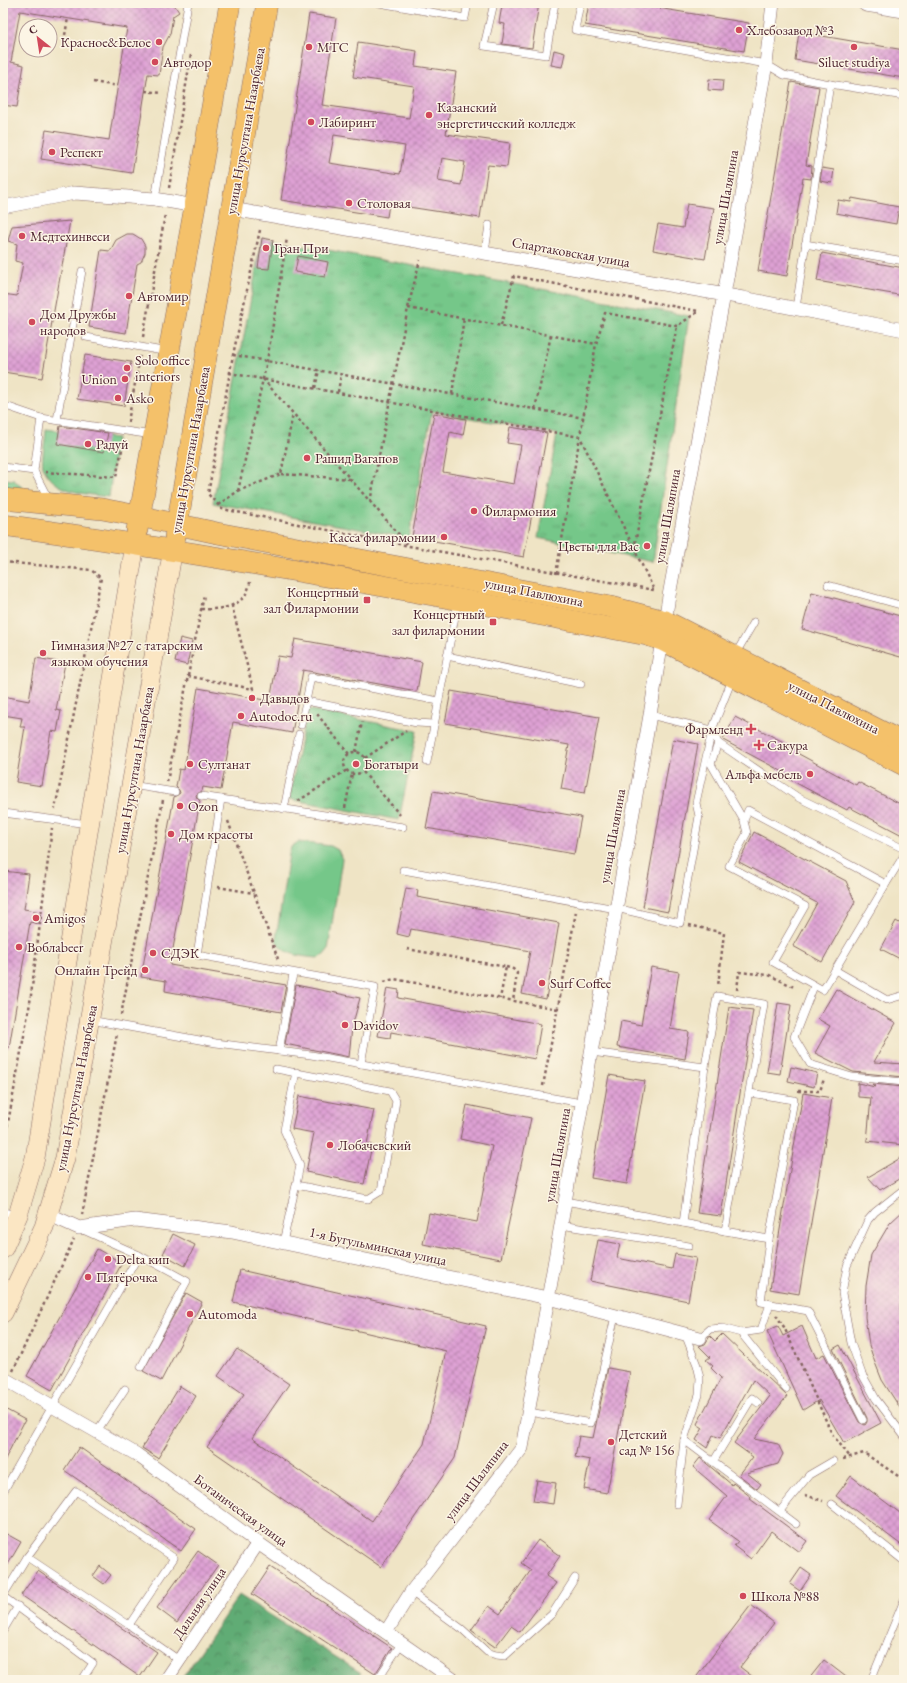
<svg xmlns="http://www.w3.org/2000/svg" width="907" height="1683" font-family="'EB Garamond',serif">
<defs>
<pattern id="grass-tufts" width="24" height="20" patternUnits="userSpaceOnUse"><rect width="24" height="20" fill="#75c789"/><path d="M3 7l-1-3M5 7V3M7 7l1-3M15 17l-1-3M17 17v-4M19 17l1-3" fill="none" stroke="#67aa76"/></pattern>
<pattern id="forest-crowns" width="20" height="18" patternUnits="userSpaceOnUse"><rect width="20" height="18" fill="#60ac75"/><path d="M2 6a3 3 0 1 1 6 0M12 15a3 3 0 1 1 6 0" fill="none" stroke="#518b60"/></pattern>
<pattern id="building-cross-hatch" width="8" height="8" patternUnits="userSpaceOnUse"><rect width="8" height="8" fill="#dea1d4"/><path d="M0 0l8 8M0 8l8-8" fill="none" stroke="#b683ac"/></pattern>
</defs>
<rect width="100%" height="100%" fill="#fcf5e5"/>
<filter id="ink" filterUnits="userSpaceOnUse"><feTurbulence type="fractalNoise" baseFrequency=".025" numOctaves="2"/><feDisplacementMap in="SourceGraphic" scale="8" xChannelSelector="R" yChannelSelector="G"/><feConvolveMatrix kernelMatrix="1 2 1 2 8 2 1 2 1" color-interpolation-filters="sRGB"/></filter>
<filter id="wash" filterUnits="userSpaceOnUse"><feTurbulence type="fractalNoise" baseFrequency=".012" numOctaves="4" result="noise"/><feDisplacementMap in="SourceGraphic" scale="16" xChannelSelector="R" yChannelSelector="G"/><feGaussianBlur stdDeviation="0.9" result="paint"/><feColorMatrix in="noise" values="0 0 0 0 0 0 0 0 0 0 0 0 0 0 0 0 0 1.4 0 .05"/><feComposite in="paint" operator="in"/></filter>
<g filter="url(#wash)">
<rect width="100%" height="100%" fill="#efe4c5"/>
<!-- grass -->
<g fill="url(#grass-tufts)" stroke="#60735a">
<polygon points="262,238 689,316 653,562 538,538 557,434 432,411 409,538 213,503"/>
<path d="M46,429L117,438L109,497C86,494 52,493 43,466C41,459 46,438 46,429Z"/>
<polygon points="3,479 14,480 29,494 3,491"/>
<polygon points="307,709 417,731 399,820 289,799"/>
</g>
<!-- forest -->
<polygon fill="url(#forest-crowns)" stroke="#556650" points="239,1595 361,1673 356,1680 181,1680"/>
<!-- pitch -->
<path fill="#75c789" stroke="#60735a" d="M298,842L331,846L338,850L342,859L328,950L323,956L318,958C304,957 280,955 276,939L289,854L291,847Z"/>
<g id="blocks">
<!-- building -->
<g fill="url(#building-cross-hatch)" fill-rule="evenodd">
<polygon points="3,3 173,3 179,12 173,16 170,34 163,47 159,75 148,74 132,173 41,159 46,130 109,140 127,28 20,11 11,62 24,65 17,107 3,105"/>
<polygon points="508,3 539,3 532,48 502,44 505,24 499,23 500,17 502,6 508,7"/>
<polygon points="589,3 627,3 749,23 744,51 585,25"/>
<path d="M309,14L336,18L322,105L409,118L414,86L353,77L358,42L417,51L415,66L456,72L446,134L510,143L507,167L488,165L480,218L389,204L387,217L281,200ZM334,135L405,146L400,174L329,163ZM442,158L465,162L461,185L438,181Z"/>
<polygon points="799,32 904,50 904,78 795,60"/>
<polygon points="554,50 565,53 562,67 551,65"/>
<polygon points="709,79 723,80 722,91 708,90"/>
<polygon points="791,82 819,87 806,165 812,166 811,179 803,178 787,276 758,271"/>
<polygon points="822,168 834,170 832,183 820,181"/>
<polygon points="852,198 899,207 896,224 836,213 838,200 851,202"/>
<polygon points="687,204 714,208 705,259 653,250 658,224 683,228"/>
<polygon points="70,221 42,378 3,372 3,294 17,296 23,263 15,261 17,244 8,241 12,226"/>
<polygon points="127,234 133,234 141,239 145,246 145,253 141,262 137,264 126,333 89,327 101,250 110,251 116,240"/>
<polygon points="262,238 273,240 269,269 258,268"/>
<polygon points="822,253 904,268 904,296 817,281"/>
<polygon points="298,256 328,262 325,277 295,272"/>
<polygon points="85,355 131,362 124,406 77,399"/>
<polygon points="434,413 466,419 463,435 450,432 443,472 514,484 521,445 507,443 510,427 547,433 524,557 412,537"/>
<polygon points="60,426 108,433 104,452 57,444"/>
<polygon points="812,592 904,617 904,658 802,629"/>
<polygon points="180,638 192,641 187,665 175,662"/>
<polygon points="295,639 422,662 417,691 303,670 292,733 233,722 221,790 203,787 202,791 196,795 197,798 200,801 170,965 286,985 281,1012 165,991 166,981 141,977 174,797 180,793 179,790 176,787 179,769 184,770 198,688 270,701 278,656 291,658"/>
<polygon points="36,658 65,663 56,710 61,711 57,732 51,731 42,786 16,782 25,727 20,727 22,718 3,715 3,696 29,701"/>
<polygon points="451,691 599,717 585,793 561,789 569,745 445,723"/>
<polygon points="735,717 799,750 797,753 856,785 858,782 904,806 904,836 849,807 847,810 832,802 783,776 785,773 723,740"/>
<polygon points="673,739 698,744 668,912 643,907"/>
<polygon points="433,791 581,817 574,854 426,828"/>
<polygon points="754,832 846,881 855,902 822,962 793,946 817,903 739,862"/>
<polygon points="3,871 29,874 24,909 41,912 39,924 30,922 9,1048 3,1047"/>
<polygon points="406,888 418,890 417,897 559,923 546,999 522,994 530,951 411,929 409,937 397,934"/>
<polygon points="896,921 904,926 904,961 881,949"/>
<polygon points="651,967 679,972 670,1029 689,1032 685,1059 617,1047 621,1021 641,1025"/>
<polygon points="296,985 360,998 352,1027 349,1057 285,1044"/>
<polygon points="387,988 399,990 398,998 541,1024 535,1059 391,1032 390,1038 378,1036"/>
<polygon points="836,989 896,1023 874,1062 904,1064 904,1077 853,1072 815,1053 830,1026 818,1019"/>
<polygon points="778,1003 791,1005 780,1074 767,1072"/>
<polygon points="729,1007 753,1010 721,1216 697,1213"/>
<polygon points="791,1067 817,1073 814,1087 788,1081"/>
<polygon points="609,1075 645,1081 627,1184 591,1178"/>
<polygon points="858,1083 875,1087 872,1084 904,1087 904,1145 867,1141 871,1098 858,1097"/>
<polygon points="803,1093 832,1098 799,1294 770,1289"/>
<polygon points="299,1096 374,1110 367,1144 372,1145 364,1184 306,1172 314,1133 292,1129"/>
<polygon points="467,1105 531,1118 501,1259 423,1244 429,1213 477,1222 492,1146 460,1139"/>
<polygon points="904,1156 904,1176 880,1190 868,1177"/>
<polygon points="904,1210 904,1267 900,1308 904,1336 904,1414 882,1380 874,1360 869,1345 865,1317 866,1286 871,1255 890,1223"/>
<polygon points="173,1234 195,1245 185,1266 163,1254"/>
<polygon points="598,1240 620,1244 617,1258 672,1269 675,1254 696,1258 688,1301 590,1281"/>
<polygon points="97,1249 122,1263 52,1390 27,1376"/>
<polygon points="240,1270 486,1326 455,1458 381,1567 207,1447 244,1394 218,1376 237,1349 289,1384 252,1438 372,1521 424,1444 446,1351 233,1302"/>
<polygon points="186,1293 202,1302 161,1381 143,1371"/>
<polygon points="778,1326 783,1336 802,1326 816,1358 824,1354 859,1422 865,1425 867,1422 867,1418 833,1349 840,1345 881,1423 844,1443 819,1400 803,1410 767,1331"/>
<polygon points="722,1334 787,1396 754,1439 778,1444 783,1454 778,1464 747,1473 761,1484 757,1489 739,1475 753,1457 734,1443 770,1396 753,1380 720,1438 713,1435 707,1448 696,1440 703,1428 697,1424 721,1378 711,1368 713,1366 706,1360 710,1357 699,1346 705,1344 710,1336 715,1341"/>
<polygon points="608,1368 630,1372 607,1493 584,1489 590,1460 575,1457 579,1436 593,1438"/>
<polygon points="180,1386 196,1396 158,1458 142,1448"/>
<polygon points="3,1408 25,1420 3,1463"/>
<polygon points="79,1447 196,1529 181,1551 64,1470"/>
<polygon points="700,1458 732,1485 733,1483 751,1497 750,1499 807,1541 799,1552 771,1531 751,1559 734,1546 738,1541 709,1520 727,1496 693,1467"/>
<polygon points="851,1476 904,1516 904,1547 836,1496"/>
<polygon points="537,1480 556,1483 553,1504 533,1501"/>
<polygon points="3,1532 21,1542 3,1573"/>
<polygon points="538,1540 560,1556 546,1576 556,1583 520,1632 511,1626 495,1647 471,1630 489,1606 500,1614 531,1570 521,1563"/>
<polygon points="198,1551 218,1565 177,1623 157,1608"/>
<polygon points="100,1566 111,1575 104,1584 93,1576"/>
<polygon points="270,1567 392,1648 375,1674 252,1594"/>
<polygon points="801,1568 811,1575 800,1591 790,1584"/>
<polygon points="38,1571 157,1652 140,1677 21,1595"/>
<polygon points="751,1605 774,1623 740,1667 757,1680 694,1680"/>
<polygon points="824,1660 850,1680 808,1680"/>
</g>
</g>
</g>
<g filter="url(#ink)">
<use href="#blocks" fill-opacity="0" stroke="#846461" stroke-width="1"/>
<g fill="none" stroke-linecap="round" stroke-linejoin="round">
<defs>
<g id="service">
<polyline points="379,3 465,18 468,3"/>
<polyline points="494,3 484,46 546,55 555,3"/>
<polyline points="580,3 575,30 766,64 784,75 830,84 796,308"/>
<polyline points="830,84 904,96"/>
<polyline points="155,199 188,3"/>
<polyline points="805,244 904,261"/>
<polyline points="485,252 489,225"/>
<polyline points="86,337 168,352"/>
<polyline points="3,405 41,418 152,435"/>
<polyline points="57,420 82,271"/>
<polyline points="3,467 34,471 41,418"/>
<polyline points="34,471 49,500"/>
<polyline points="828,585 904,606"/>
<polyline points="735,655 754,622"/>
<polyline points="447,656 581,684"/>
<polyline points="306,701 311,677 439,701"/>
<polyline points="650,715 712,730 718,743 711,764 744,821 748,810 886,884 823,990 773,962 805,906 729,866 747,833 744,821"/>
<polyline points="301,725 306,701 417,723 434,724"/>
<polyline points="718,743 799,798 904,849"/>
<polyline points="427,762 458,601"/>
<polyline points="131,785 175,792"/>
<polyline points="201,796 221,799"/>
<polyline points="284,809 299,734"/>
<polyline points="3,813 88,824"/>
<polyline points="403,870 616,909"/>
<polyline points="886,884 904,855"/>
<polyline points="616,908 680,923 699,816 696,803 712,730 733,677"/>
<polyline points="835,970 887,1000 904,995"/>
<polyline points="814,986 794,1037 810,1064 852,1077 904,1082"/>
<polyline points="90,1020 216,1043 311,1055 582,1103"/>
<polyline points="279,1051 293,974"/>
<polyline points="361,1064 375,987 197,955 221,799 403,827"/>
<polyline points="276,1069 390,1091 396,1101 381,1191 368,1199 296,1185 283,1242"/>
<polyline points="296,1185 300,1165 284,1130 296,1072"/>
<polyline points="904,1189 875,1212 868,1220 847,1266 842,1293 851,1343 862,1374 876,1399 904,1436"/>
<polyline points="565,1201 683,1223 705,1067 591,1052"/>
<polyline points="3,1212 18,1215"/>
<polyline points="683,1223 725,1231 764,1004 717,996 705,1067"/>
<polyline points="561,1225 689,1246"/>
<polyline points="725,1231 769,1239 794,1100 750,1093"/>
<polyline points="769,1239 761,1302 808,1311 863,1420"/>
<polyline points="139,1255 187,1281 141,1367"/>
<polyline points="741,1333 761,1330 770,1304"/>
<polyline points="700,1338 710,1329 722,1328 741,1333 786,1389"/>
<polyline points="529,1412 591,1423 615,1316"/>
<polyline points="97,1431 125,1389"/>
<polyline points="684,1440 796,1524"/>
<polyline points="713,1462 752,1398 758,1403"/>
<polyline points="3,1492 139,1255 81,1229"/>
<polyline points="677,1504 684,1440 699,1395 700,1378 697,1365 685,1334"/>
<polyline points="832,1504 904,1561"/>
<polyline points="780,1511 809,1475 833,1461"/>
<polyline points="27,1557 76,1491 174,1558 129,1625"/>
<polyline points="411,1592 462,1629 487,1652 496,1655 505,1656 552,1614 575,1578"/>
<polyline points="3,1596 27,1557 129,1625 179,1660"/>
<polyline points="4,1597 93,1663 82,1680"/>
<polyline points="3,1631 18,1606"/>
<polyline points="377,1680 401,1644"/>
<polyline points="871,1680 904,1600"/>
</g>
<g id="minor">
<polyline points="3,207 75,193 155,199 195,206"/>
<polyline points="232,209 743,298 904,330"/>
<polyline points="48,1214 79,1228 135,1220 232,1232 548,1298 700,1338"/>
<polyline points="3,1378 136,1454 258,1543 454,1680"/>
<polyline points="386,1632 411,1592 522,1448 650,715 669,596 766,64 773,3"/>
<polyline points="166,1680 258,1543"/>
</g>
<polyline id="tertiary" points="866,3 904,9"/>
<g id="secondary">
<polyline points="3,1249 18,1215 35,1158 135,544"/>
<polyline points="3,1313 44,1227 65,1158 173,549"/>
</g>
<g id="primary">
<polyline points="3,499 102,509 139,516 217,533 611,607 665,621 904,743"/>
<path d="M3,525C219,555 433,594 647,635L662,640L904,765"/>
<polyline points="137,530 195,206 230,3"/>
<polyline points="175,537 267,3"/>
</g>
</defs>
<!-- service casing -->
<use href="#service" stroke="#846461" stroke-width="8"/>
<!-- minor casing -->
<use href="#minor" stroke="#846461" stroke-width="14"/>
<!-- tertiary casing -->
<use href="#tertiary" stroke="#846461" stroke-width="18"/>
<!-- secondary casing -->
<use href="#secondary" stroke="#846461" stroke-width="20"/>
<!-- primary casing -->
<use href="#primary" stroke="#846461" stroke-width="22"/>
<!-- path -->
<g stroke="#846461" stroke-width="2.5" stroke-dasharray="3 3" stroke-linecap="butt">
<polyline points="64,41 68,18"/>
<polyline points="93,82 118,86"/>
<polyline points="145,91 162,93"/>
<polyline points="169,188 191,55"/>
<polyline points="260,230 233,355 208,494 222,509 409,546 654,590"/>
<polyline points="408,308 596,344"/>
<polyline points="501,325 514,276 698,311"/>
<polyline points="143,337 165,215"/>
<polyline points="233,355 584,418"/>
<polyline points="229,373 580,437 654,590"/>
<polyline points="263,379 408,545"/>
<polyline points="315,388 319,370"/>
<polyline points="338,392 341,374"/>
<polyline points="452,394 464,318"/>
<polyline points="535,409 551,335"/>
<polyline points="128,422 140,356"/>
<polyline points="45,472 116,477 124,440"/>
<polyline points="281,474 350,479"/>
<polyline points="238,491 267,361 287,238"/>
<polyline points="370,502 408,308 420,260"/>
<polyline points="218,505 238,491 281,474 293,414"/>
<polyline points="634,549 677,326"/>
<polyline points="3,562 91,570 101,578 55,809"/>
<polyline points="556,574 596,344 605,313 677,326 699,311"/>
<path d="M201,609C223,610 246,607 250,582"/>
<polyline points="188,676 253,689 232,606"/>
<polyline points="317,714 349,754"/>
<polyline points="356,752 362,722"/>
<circle cx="355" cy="763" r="11"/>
<polyline points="365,758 406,731"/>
<polyline points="363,772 400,815"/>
<polyline points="167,782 204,595"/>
<polyline points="298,801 347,770"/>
<polyline points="345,808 352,774"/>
<polyline points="228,821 278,959"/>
<polyline points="218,887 254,893"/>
<polyline points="689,925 724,933 718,986"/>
<polyline points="407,949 506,967 500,999"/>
<polyline points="506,967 513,969 517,973 513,1001"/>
<polyline points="384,982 394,979 558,1009"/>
<polyline points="737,990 739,972 769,975 794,987"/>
<polyline points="121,1015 163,800"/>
<polyline points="543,1086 576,912"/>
<polyline points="798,1091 820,1091 824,1079"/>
<polyline points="3,1150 30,1003 52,828"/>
<polyline points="82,1215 117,1034"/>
<polyline points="776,1315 784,1327 832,1434 850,1457"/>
<polyline points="13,1371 74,1239"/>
<polyline points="843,1459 864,1453 904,1480"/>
<polyline points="805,1495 823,1501"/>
</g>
<!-- service -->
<use href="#service" stroke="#fff" stroke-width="7"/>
<!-- minor -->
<use href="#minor" stroke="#fff" stroke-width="13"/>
<!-- tertiary -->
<use href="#tertiary" stroke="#fff" stroke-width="17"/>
<!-- secondary -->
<use href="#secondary" stroke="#fbe6c3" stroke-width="19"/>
<!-- primary -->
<use href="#primary" stroke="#f4c16a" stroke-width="21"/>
</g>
</g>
<!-- markers -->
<g fill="#d1495b" stroke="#fcf5e5" stroke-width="1.5">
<circle cx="739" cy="30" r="4"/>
<circle cx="159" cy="42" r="4"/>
<circle cx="309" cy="47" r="4"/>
<circle cx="854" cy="47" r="4"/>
<circle cx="155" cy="62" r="4"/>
<circle cx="429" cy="115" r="4"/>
<circle cx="311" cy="122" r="4"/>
<circle cx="52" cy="152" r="4"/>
<circle cx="349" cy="203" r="4"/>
<circle cx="22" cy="236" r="4"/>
<circle cx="266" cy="248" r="4"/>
<circle cx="129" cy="296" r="4"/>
<circle cx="32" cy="322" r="4"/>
<circle cx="127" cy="368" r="4"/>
<circle cx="125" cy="379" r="4"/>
<circle cx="118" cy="398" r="4"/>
<circle cx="88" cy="444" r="4"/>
<circle cx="307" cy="458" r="4"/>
<circle cx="474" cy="511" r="4"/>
<circle cx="444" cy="537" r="4"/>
<circle cx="647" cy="546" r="4"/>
<rect x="363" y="596" width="8" height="8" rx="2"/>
<rect x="489" y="618" width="8" height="8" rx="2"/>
<circle cx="43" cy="653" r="4"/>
<circle cx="252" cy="698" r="4"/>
<circle cx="241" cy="716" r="4"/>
<path d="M749 723h4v4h4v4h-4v4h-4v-4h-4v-4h4z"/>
<path d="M757 739h4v4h4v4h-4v4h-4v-4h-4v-4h4z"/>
<circle cx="190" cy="764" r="4"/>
<circle cx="356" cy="764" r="4"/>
<circle cx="810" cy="774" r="4"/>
<circle cx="180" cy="806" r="4"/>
<circle cx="171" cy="834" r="4"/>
<circle cx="36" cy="918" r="4"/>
<circle cx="19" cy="947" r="4"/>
<circle cx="153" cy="953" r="4"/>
<circle cx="145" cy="970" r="4"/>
<circle cx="542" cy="983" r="4"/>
<circle cx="345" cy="1025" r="4"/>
<circle cx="330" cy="1145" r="4"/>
<circle cx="108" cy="1259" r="4"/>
<circle cx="88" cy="1277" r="4"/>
<circle cx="190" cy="1314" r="4"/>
<circle cx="611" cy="1442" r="4"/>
<circle cx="743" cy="1596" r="4"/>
</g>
<g text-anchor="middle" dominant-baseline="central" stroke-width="3" stroke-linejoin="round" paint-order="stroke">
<!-- poi labels -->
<g font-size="14" fill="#4a1f2b" stroke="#fcf5e5" text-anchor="start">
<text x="747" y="30">Хлебозавод №3</text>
<text x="151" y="42" text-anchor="end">Красное&amp;Белое</text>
<text x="317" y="47">МТС</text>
<text x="163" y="62">Автодор</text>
<text x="854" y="62" text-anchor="middle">Siluet studiya</text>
<text x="437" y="107">Казанский<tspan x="437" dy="16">энергетический колледж</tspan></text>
<text x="319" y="122">Лабиринт</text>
<text x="60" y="152">Респект</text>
<text x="357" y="203">Столовая</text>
<text x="30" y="236">Медтехинвеси</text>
<text x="274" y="248">Гран При</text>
<text x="137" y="296">Автомир</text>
<text x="40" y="314">Дом Дружбы<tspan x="40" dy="16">народов</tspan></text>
<text x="135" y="360">Solo office<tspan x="135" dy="16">interiors</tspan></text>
<text x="117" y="379" text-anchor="end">Union</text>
<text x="126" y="398">Asko</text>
<text x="96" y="444">Радуй</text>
<text x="315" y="458">Рашид Вагапов</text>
<text x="482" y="511">Филармония</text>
<text x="436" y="537" text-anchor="end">Касса филармонии</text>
<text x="639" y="546" text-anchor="end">Цветы для Вас</text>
<text x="359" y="592" text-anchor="end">Концертный<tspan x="359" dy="16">зал Филармонии</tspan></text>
<text x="485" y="614" text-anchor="end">Концертный<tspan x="485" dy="16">зал филармонии</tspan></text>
<text x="51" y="645">Гимназия №27 с татарским<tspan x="51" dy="16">языком обучения</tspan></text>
<text x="260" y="698">Давыдов</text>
<text x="249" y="716">Autodoc.ru</text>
<text x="743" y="729" text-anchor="end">Фармленд</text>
<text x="767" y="745">Сакура</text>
<text x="198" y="764">Султанат</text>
<text x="364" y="764">Богатыри</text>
<text x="802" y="774" text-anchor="end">Альфа мебель</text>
<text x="188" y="806">Ozon</text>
<text x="179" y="834">Дом красоты</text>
<text x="44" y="918">Amigos</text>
<text x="27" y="947">Воблаbeer</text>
<text x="161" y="953">СДЭК</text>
<text x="137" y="970" text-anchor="end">Онлайн Трейд</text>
<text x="550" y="983">Surf Coffee</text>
<text x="353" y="1025">Davidov</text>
<text x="338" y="1145">Лобачевский</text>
<text x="116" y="1259">Delta кип</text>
<text x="96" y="1277">Пятёрочка</text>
<text x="198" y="1314">Automoda</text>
<text x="619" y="1434">Детский<tspan x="619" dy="16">сад № 156</tspan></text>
<text x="751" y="1596">Школа №88</text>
</g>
<!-- street labels -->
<g font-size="14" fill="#4a1f2b" stroke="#fcf5e5">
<text transform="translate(245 131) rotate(-80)">улица Нурсултана Назарбаева</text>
<text transform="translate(725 197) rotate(-80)">улица Шаляпина</text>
<text transform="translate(571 252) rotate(10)">Спартаковская улица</text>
<text transform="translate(190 450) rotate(-80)">улица Нурсултана Назарбаева</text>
<text transform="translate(667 516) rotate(-80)">улица Шаляпина</text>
<text transform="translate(534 592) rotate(11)">улица Павлюхина</text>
<text transform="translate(834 707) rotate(27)">улица Павлюхина</text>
<text transform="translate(134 770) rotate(-80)">улица Нурсултана Назарбаева</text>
<text transform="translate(612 836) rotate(-80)">улица Шаляпина</text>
<text transform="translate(76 1088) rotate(-79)">улица Нурсултана Назарбаева</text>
<text transform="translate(557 1155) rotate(-80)">улица Шаляпина</text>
<text transform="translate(378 1246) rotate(12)">1-я Бугульминская улица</text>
<text transform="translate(476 1480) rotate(-53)">улица Шаляпина</text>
<text transform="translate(241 1510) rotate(36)">Ботаническая улица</text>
<text transform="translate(199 1603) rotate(-56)">Дальняя улица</text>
</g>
</g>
<!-- margin -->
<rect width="907" height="1683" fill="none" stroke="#fcf5e5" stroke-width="16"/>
<!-- north arrow -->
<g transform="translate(38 38) rotate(330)"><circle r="19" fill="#fcf5e5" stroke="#b59f9b"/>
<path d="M0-3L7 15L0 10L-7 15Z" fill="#d1495b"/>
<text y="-6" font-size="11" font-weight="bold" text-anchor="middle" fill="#4a1f2b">С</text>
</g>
</svg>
